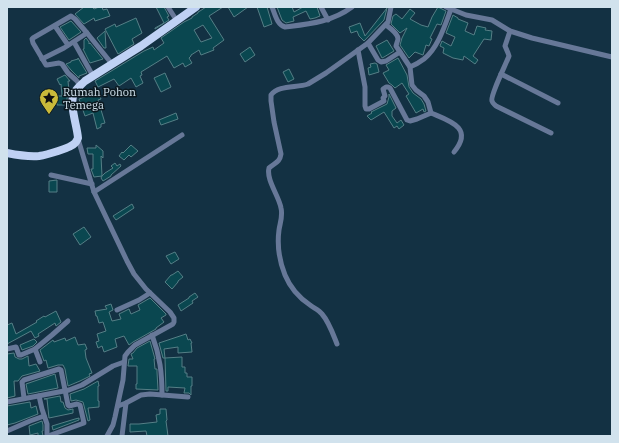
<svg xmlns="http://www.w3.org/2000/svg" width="619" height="443" font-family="'IBM Plex Serif',serif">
<rect width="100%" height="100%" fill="#133143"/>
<!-- building -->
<g fill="#0a4750" stroke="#557f86" fill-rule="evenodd">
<polygon points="84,7 92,7 94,9 99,7 102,7 103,10 107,9 110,16 95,21 94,18 84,24 75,14"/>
<polygon points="156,7 164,7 169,16 167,17 169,20 155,29 155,28 164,23"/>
<path d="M206,7H223L209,16L224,40L213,48L214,50L201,55L199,50L191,55V56L189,58L192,63L185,67L183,63L174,68L167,56L141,72L142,75L140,76L143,83L136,87L131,78L119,86L114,79L98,87L95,81L144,51L153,47L154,50L164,43L161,38L184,22L192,18V17L198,13V12L200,11ZM203,25L212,38L201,42L194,30Z"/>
<polygon points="228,7 248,7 234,17"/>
<polygon points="257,7 267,7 272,24 264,27"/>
<polygon points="277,7 292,7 294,12 303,7 317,7 320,16 315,18 310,19 306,11 293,17 294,21 286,23 282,20"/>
<polygon points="438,7 446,11 441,25 437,24 430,38 432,39 429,46 426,45 423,55 415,52 409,58 400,45 402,38 407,28 400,33 391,24 393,16 396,14 402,19 410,9 415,13 410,19 421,25 428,27 432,17"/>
<polygon points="387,8 384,20 364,41 359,36 357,31 351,33 349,27 360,23 365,36"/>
<polygon points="453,15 458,18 458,19 468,23 465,31 474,35 477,26 486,28 485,30 492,31 491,40 484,39 473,56 478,60 475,64 464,56 463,60 453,58 443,53 444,48 440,46 442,41 451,46 455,37 446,33"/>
<polygon points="136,18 142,33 132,39 134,44 118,54 105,29 115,24 116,27"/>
<polygon points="71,21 81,32 69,40 60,27"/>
<polygon points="105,31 106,48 104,48 97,38"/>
<polygon points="86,38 89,42 89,44 90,43 103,59 90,63 83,49 84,49 84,40"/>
<polygon points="387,40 394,51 384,57 382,58 376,46"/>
<polygon points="250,47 255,55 245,62 240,54"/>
<polygon points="78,58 87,73 79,76 79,78 71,70 66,64 71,62 71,61 78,59"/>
<polygon points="398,58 407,75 409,87 413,93 421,99 424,104 426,111 424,112 423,109 416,113 406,96 409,94 402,83 395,88 392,85 389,83 383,73 389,70 386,65"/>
<polygon points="375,63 377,64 379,72 369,75 368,68 371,67 370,64"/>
<polygon points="289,69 294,79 288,82 283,72"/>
<polygon points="165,73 171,87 161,92 154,78"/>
<polygon points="65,75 70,81 68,81 69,91 67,97 67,105 57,105 57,96 62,96 61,84 60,85 57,79"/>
<polygon points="98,92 101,99 98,100 105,123 101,124 101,127 97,129 93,113 85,116 79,99"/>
<polygon points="389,94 396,108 392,111 392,116 397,123 401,120 404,125 399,129 397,126 394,128 384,112 371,120 367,116 372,113 371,112 387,104 389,97"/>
<polygon points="176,113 178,119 161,125 159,120"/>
<polygon points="96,145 103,151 103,158 101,156 102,176 105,173 113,168 111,166 115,163 117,166 120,164 121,166 111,175 111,176 103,181 101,178 102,176 94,177 91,169 93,169 93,154 88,154 87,148 96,148"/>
<polygon points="131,145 138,151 131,157 129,155 124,160 119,156 122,152 123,153"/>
<polygon points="57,180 57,192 49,192 49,181"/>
<polygon points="132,204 134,208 116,220 113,216"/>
<polygon points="84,227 91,237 80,245 73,234"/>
<polygon points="175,252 179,259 171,264 166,256"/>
<polygon points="178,271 183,277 178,281 178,282 172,289 165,282 171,275 172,275"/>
<polygon points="195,293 198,297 192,301 193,303 181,311 178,305 189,298 189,297"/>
<polygon points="150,298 166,314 166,315 161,318 164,322 156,328 156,329 133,342 129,345 124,336 115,339 117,347 104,352 102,346 98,348 96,342 99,341 97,334 106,331 103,322 99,323 97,316 96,316 95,311 107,309 105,306 111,304 113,310 109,312 112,321 121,319 119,314 129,309 131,314 140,310 138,305"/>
<polygon points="56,311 61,322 56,326 55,323 38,334 39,336 35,338 31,331 7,344 7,325 12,323 16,334 37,322 36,321 44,316 45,317"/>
<polygon points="186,334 188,340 190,339 192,343 191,343 192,352 178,353 178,347 164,349 165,358 163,358 159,343"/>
<polygon points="75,337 78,345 85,344 87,349 85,350 86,358 92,373 89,374 90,376 80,381 68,386 65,369 63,365 58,365 48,368 46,360 44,361 40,350 53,340 54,342 65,338 66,341"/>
<polygon points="34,339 37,342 33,346 22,350 20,345"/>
<polygon points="150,341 155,359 154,359 155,369 157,369 157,372 158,390 136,389 136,384 137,384 137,366 128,366 129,359 133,359 131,354 133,353 137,348"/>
<polygon points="14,353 15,357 19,359 22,359 28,356 29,366 36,364 40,371 22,376 18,381 14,381 15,396 7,398 7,354"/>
<polygon points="182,357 182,367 185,367 185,373 187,373 187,377 192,377 192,386 191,386 191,395 189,393 184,393 185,388 168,387 168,391 166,391 165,358"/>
<polygon points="55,374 58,388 28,394 26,384"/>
<polygon points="98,381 99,386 98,386 98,401 99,401 99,407 88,408 90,420 88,421 83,402 76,400 71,401 70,394 84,389"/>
<polygon points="60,396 61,402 63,402 65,408 68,410 73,409 73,413 49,418 47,399 44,399"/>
<polygon points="30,402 31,408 36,406 38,414 15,423 7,425 7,406"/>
<polygon points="160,409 166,409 167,420 166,421 168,436 147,436 146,431 130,432 130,424 139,424 157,422 156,415 160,414"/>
<polygon points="79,418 79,420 53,430 52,426 75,419"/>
<polygon points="42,421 43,425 43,431 42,431 43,436 38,436 38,433 30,435 29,426"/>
</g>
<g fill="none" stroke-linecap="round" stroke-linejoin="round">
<!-- minor -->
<g stroke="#677898" stroke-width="5">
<polyline points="168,7 177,21"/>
<path d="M272,7C275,14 277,25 285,27C309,24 332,22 352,7"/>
<polyline points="321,7 328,20"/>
<polyline points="446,7 466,15 492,20 510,31 532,38 612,57"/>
<path d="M386,25C390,28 398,33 398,39C398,40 396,45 396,46L410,67L412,85L416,90L424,96L428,102L431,113"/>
<polyline points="55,26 68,45"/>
<path d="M510,31L505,46L508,53L509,56C506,64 490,96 492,101C493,104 494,104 496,106L551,133"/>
<polyline points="74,42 93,76"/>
<polyline points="368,43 378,60 381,62 386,61 400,52"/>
<path d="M358,50L365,87V106L366,109H369L384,101L383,98L385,96L383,89L386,87H388L390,88L407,120L410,121L417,119L431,113C450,121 474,128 454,152"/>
<polyline points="42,59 64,48 87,33"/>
<path d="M410,67C415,65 420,62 424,59C438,48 445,25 451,9"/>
<polyline points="501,74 558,103"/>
<polyline points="80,85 76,80 68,73 62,64 59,63 47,65 46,65 33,43 32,39 33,38 71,16 75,19 87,33 112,64"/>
<polyline points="78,139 94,192 127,261 134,274 146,289 170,312 174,318 174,322 173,324 135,345 128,352 125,356 123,380 115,417 113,425 107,436"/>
<polyline points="51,175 92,184"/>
<polyline points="94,192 182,135"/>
<polyline points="117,310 139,300 150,293"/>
<path d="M152,335C160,356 162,373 162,395"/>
<path d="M337,344C333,334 329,322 322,314C319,310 314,308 310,305C298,297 290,287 285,275C279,260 277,245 279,230C280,223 283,216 281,208C279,196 266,180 269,168C275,163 280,162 281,154L274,122L271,101V95C278,85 297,88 308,84L326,73L368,43L388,22L391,7"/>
<polyline points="7,349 16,347 19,355 21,355 35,349 40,362"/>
<polyline points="35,349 52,335 68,321"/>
<polyline points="39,396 42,409 47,424 47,436"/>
<polyline points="24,398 22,382 24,380 59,369 61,370 68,405 69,406 77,404 80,405 84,423 48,436"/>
<polyline points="7,402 69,390 82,385 113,366 124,362"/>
<polyline points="118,406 126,403 141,395 150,394 188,397"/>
<polyline points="7,431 30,421 44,416"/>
<polyline points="122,436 126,403"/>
</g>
<!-- trunk -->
<path stroke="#bfd1f4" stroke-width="8" d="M7,153C17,155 28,157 39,156C46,155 71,148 75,143C77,141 77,140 78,138C77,125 69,105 74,93C77,88 81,85 85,81L141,46L196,7"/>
</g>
<!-- icons -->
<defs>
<symbol id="sight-pin" viewBox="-11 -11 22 30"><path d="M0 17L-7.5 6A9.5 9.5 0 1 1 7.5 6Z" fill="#caba3a" stroke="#0b181f"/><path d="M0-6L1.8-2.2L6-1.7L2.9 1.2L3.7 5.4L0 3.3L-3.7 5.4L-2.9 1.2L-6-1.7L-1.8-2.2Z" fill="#111"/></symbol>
</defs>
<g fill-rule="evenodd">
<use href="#sight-pin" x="38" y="87" width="22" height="30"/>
</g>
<g text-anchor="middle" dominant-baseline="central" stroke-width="3" stroke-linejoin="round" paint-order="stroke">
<!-- poi labels -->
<g font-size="11" fill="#d1e2ed" stroke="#0b181f" text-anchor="start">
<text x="63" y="92">Rumah Pohon<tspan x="63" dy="13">Temega</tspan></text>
</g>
</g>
<!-- border -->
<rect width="619" height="443" fill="none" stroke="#d1e2ed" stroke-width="16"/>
</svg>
